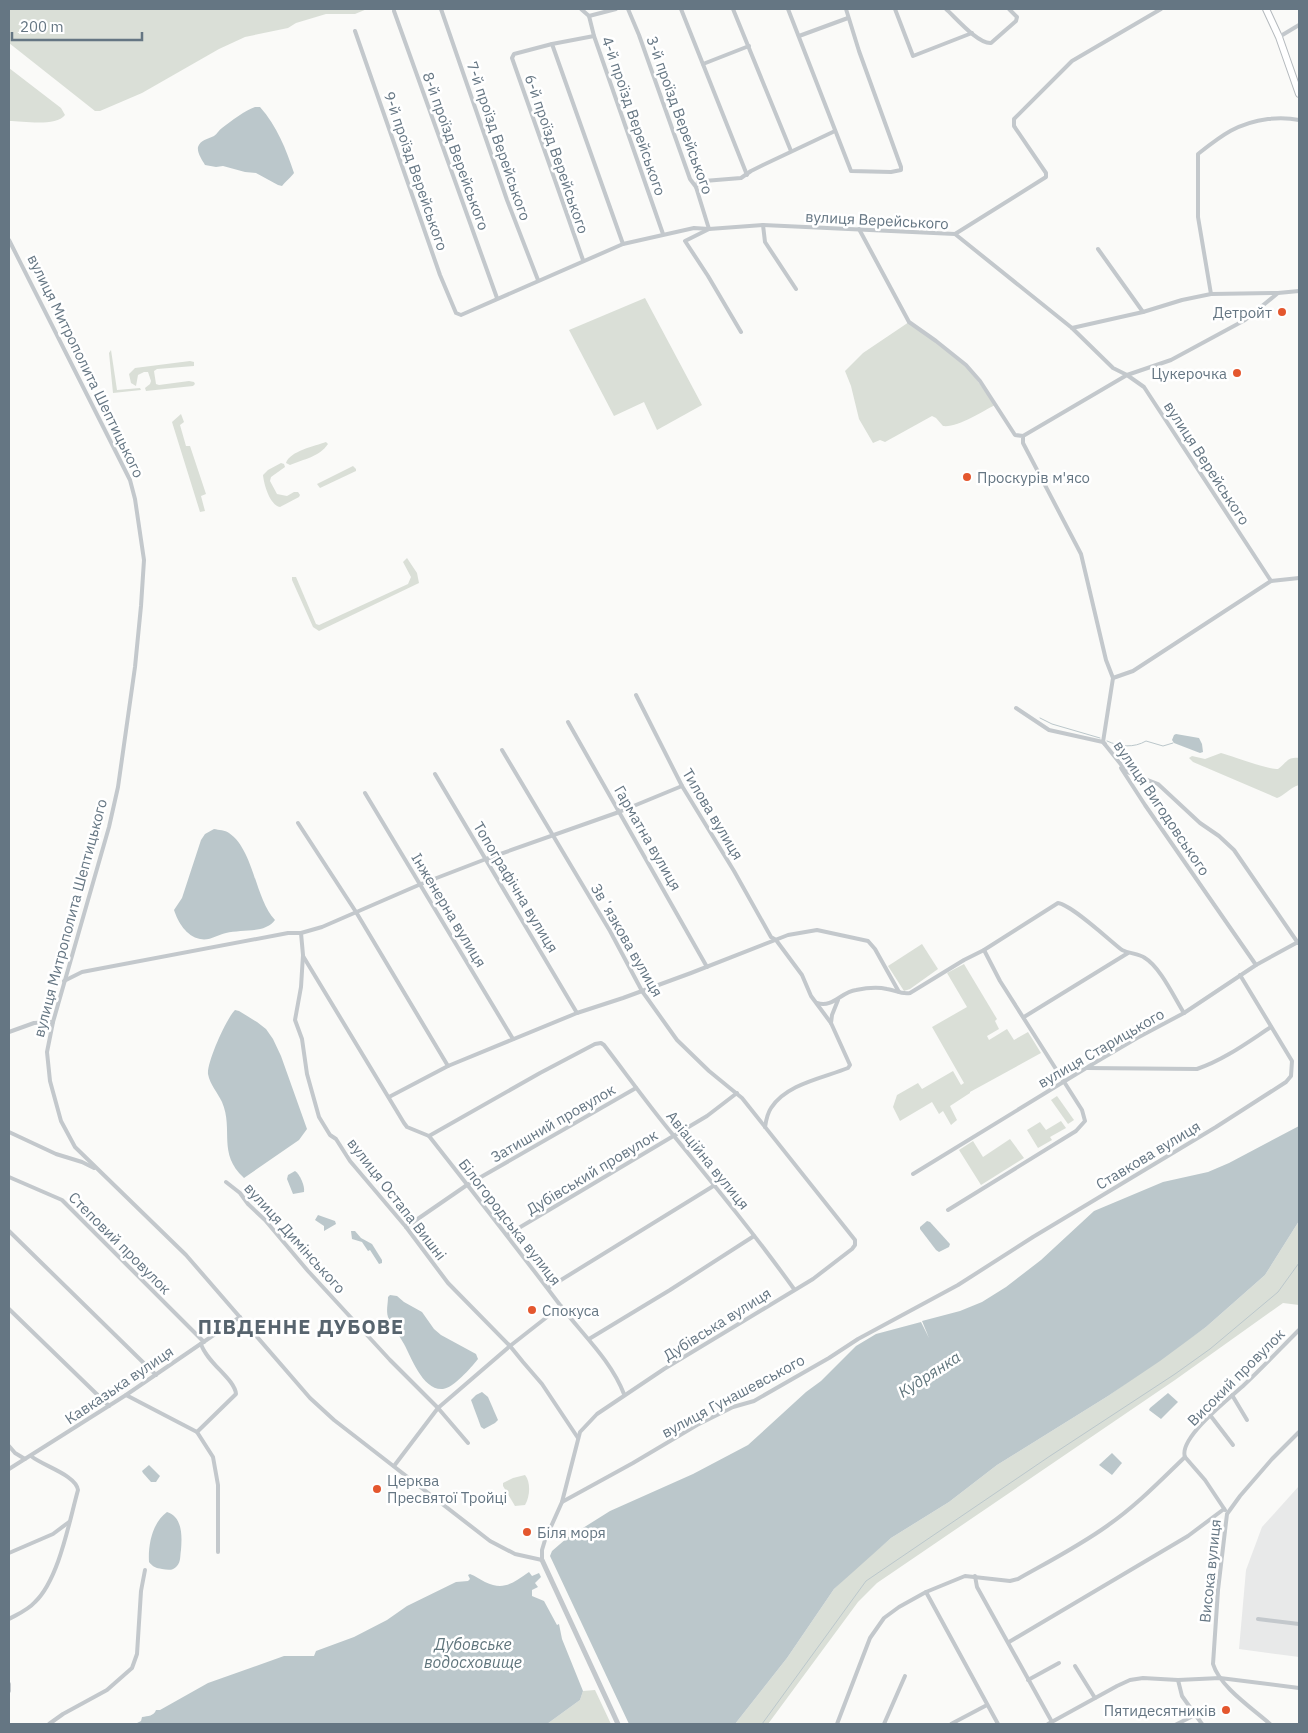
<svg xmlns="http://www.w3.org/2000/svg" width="1308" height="1733" font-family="'IBM Plex Sans',sans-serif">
<rect width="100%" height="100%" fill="#fafaf8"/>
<!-- built -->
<polygon fill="#e8e9e9" points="1299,1486 1299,1657 1239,1649 1246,1570 1262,1527"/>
<!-- green -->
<g fill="#dadfd7">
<polygon points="9,9 367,9 355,14 326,14 296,23 288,28 245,37 219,49 142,93 100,111 95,111 9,43"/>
<path d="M9,68L61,108L65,115C56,127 23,121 9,121Z"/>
<polygon points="645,298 702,405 657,430 644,402 614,416 569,330"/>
<path d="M909,322L966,365L995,405C983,411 957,428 943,426L936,418L932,416L885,442L880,440L873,443L859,419L851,386L845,371L863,353Z"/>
<polygon points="111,350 117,390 140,388 141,390 113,393 109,353"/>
<polygon points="190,361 194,362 194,366 157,369 154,371 156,384 159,385 189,381 194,382 195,384 193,386 146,391 145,388 150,384 151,381 148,372 144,372 138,375 136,386 131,383 129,374 135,368"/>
<polygon points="181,414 184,422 180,425 186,446 190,446 206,494 201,496 205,511 200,512 172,422"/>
<path d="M326,442L328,444C319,457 304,459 290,465L286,463C290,451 315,446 326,442Z"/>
<path d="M281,463L284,464L285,467L271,477L270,481L277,494L287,496L294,492H298L300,495L299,497L280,507C270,505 264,485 263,475L268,470Z"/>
<polygon points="353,466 356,469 356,471 320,488 317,484"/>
<polygon points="407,558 417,573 419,583 319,631 313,627 292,580 292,577 296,577 316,624 319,625 408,584 411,577 403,562"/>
<path d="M1221,753C1236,757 1265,769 1278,769C1286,763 1288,756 1299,758V785C1289,788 1284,796 1277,798L1193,762L1189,758L1192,756L1205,759Z"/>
<polygon points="922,944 938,969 910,989 904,991 888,966"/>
<polygon points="964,964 997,1019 995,1021 999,1029 987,1036 989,1040 1007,1029 1014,1040 1028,1032 1041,1053 970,1092 970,1093 950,1106 957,1120 951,1125 943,1111 939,1114 932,1102 900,1121 893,1107 897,1095 918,1083 922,1089 953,1071 961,1085 964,1083 932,1027 967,1007 947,973"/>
<polygon points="1057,1096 1074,1120 1068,1124 1051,1100"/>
<polygon points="1061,1121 1066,1128 1050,1137 1052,1140 1038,1148 1027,1130 1040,1122 1046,1130"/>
<polygon points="1010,1139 1024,1158 981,1185 959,1150 973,1141 983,1157"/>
<polygon points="1299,1221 1299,1305 1283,1303 1175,1380 877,1583 858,1602 768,1724 735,1724 787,1658 834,1589 857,1567 891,1538 949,1502 997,1465 1108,1396 1206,1327 1265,1275"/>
<path d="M525,1475C531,1482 530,1497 525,1505L515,1506L503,1486V1483L513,1478Z"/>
<polygon points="595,1690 611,1724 547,1724 580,1700 583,1691"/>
</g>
<!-- water -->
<g fill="#bbc7cb">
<path d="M255,107H260C277,126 286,149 294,173C292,176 285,182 282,186L278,185L256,173L245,172L223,166L216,167L205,165C202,160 197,153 198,147C200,140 208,139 214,136C217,134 219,130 222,128C231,121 246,110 255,107Z"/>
<polygon points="1176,734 1199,738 1202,744 1203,752 1200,753 1174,743 1172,740 1174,735"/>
<path d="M214,829C219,830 225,830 229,833C254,850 255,899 275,920C265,934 241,929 226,933C217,935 210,941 200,939C186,936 178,922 174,910L182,898L201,840L205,834Z"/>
<path d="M235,1010L239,1011L257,1022L266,1029L273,1039L281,1056L307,1129L299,1140L244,1178C217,1153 234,1130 222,1102C218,1093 210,1085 208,1074C207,1062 226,1019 235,1010Z"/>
<polygon points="1299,1126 1299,1221 1265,1275 1206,1327 1160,1361 1108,1396 997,1465 949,1502 891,1538 834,1589 787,1658 735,1724 629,1724 550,1556 552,1551 567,1538 610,1511 693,1474 748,1445 806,1392 821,1381 856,1346 876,1334 921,1322 929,1338 922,1321 960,1311 982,1302 1006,1287 1041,1260 1094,1211 1163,1182 1208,1172 1229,1163"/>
<path d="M295,1171C300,1174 305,1186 304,1192L293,1194L287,1179L288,1175Z"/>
<polygon points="318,1215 335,1221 336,1224 324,1231 324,1226 315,1220"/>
<polygon points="927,1221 930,1222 950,1244 949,1247 939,1252 936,1250 920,1229 920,1227"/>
<polygon points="351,1231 355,1231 361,1238 372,1244 382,1260 382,1263 379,1264 370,1250 368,1251 362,1242 352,1239"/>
<path d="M390,1295L397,1296L404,1302L422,1312L434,1329L441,1335L476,1354L478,1359C471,1368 453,1388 443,1389C423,1391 411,1357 404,1344C399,1335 392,1326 388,1317C386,1310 388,1304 388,1297Z"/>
<polygon points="482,1392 488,1397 498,1420 495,1423 484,1429 481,1427 471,1400 476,1395"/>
<polygon points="1168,1393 1178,1402 1161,1419 1149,1410 1150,1408"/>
<polygon points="1112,1453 1122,1463 1112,1475 1099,1465"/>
<polygon points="149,1465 160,1476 156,1482 151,1482 143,1473 142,1471"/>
<path d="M167,1512C183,1517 182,1537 181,1550C180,1555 181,1562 177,1566C173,1571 168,1570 162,1569C156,1568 153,1567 149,1562C148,1545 152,1523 167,1512Z"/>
<path d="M529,1572L532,1576L539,1573L541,1577L535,1583L538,1587L532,1590V1596L544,1601L557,1625L559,1624L562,1639L583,1691L580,1700L547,1724H135L141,1721L142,1717C148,1716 154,1716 156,1710H160L208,1683L284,1656H314L316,1651L354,1637L387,1620L407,1606L456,1582L468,1581L470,1579L468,1575L470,1574C476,1576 479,1579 485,1582C504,1591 513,1583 529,1572Z"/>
</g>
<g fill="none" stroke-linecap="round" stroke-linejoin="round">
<!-- stream -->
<g stroke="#bbc7cb" stroke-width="1">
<polyline points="1040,718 1052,724 1100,738"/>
<path d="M1107,741C1120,747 1134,748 1146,741L1163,746L1173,743"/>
<polyline points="762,1724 866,1581 1050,1456 1175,1374 1210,1349 1278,1292 1299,1263"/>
</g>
<defs>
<polyline id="primary" points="1266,9 1279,37 1299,94"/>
</defs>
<!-- primary casing -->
<use href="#primary" stroke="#b5babe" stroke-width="8"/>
<!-- minor -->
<g stroke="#c3c8cc" stroke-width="4">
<polyline points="441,9 507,200 538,280"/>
<polyline points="581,9 589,16 594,36 663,234"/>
<polyline points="628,9 639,35 690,179 696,187 709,229 685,241 708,276 741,332"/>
<polyline points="681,9 747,175"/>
<polyline points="733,9 791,151"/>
<polyline points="788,9 851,171 891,172 901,170 901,167 859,51 846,9"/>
<polyline points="895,9 913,56 972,33"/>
<path d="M946,9C956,18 978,44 991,43L1016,21L1017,17L1009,9"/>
<polyline points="394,11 497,298"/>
<polyline points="589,16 616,9"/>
<polyline points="355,31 440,275 456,313 461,315 623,244 694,228 709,229 763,225 955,234 1072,328 1113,368 1127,375 1144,387 1271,581"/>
<polyline points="799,36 848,18"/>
<polyline points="1279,37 1299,25"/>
<polyline points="552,44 623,244"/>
<polyline points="703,64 749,46"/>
<polyline points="696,187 698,182 704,181 741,178 751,171 763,165 835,131"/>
<polyline points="763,225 765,242 796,289"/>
<polyline points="859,229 909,322 936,341 966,365 980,381 1015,435 1023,436 1023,443 1081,554 1106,660 1113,678 1103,742 1127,772 1158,784 1200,823 1219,836 1234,850 1298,943"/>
<polyline points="955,234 1046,177 1046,173 1014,126 1014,119 1072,61 1161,9"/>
<polyline points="9,240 130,480 135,499 144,560 141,606 135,667 118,787 109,827 53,1022 47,1052 50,1081 61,1121 75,1147 186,1255 310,1398 334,1420 490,1541 515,1554 542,1560 542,1550 545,1540 562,1502 580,1432 597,1414 664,1369 813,1279 852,1249 855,1245 855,1240 742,1098 709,1071 677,1040 642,991 610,931 502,750"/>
<polyline points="1098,249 1143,312"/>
<polyline points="583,260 512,58 514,54 552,44 594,36"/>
<path d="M1211,294L1198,217V154C1221,136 1237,123 1268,119C1278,118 1289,118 1299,120"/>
<polyline points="1072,328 1143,312 1182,300 1211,294 1278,293"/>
<polyline points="1023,436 1127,375 1171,360 1245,320 1278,293 1299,291"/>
<polyline points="1113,678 1133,671 1271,581 1299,578"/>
<path d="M636,695L682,786L734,871L771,937L776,940L802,975L811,996L831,1023L850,1065L848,1068C823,1078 786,1084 771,1108C767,1114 766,1121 765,1127"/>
<polyline points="1016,708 1049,730 1103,742 1105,744"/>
<polyline points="568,722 707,967"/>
<polyline points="1121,768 1145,805 1256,965"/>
<polyline points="435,774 577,1013"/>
<polyline points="365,793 513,1039"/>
<polyline points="298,823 356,912 448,1066"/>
<polyline points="301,933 303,955 301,987 295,1020 302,1039 307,1074 319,1117 330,1135 336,1139 350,1161 406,1227 448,1283 510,1346 523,1362 542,1384 578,1438"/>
<path d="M303,956L404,1123L407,1127L429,1136C473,1192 517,1248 560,1305C582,1334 611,1360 624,1394"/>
<polyline points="64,981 82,972 288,933 301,933 322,927 421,884 486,859 619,812 682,786"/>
<path d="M817,1003C833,1008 841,992 856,990C866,988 878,987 887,989C895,990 902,995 910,993L964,960L984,950L1058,903C1072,905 1109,940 1122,950C1130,954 1138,953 1145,958C1160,967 1174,997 1184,1013"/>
<polyline points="1024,1017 1128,953"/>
<polyline points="831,1023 832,1015 838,1000"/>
<polyline points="9,1032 34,1023 53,1022"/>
<path d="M1087,1068L1197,1069C1224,1060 1248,1042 1271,1027"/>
<polyline points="389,1097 448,1066 577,1013 623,998 691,973 788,935 817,930 868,941 875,949 899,992"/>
<polyline points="9,1132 56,1154 82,1162 94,1168"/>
<path d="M429,1136L540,1073L595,1044L601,1043L604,1045C627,1075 649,1106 674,1136C715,1186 756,1236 794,1289"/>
<polyline points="913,1174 1096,1062 1137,1038 1184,1013 1256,965 1298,942"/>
<polyline points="9,1177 62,1200 204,1342"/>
<polyline points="226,1182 240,1193 248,1204 265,1220 308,1271 390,1360 438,1408 468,1443"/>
<polyline points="948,1210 1063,1139 1076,1131 1085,1121 1082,1110 1000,981 984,950"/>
<polyline points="406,1227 467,1185 636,1088"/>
<polyline points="9,1231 156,1375"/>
<polyline points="507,1235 707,1116 737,1093"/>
<polyline points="548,1288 715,1185"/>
<polyline points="9,1309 109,1406"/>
<polyline points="589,1339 670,1290 754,1236"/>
<polyline points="126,1395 197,1432 213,1457 218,1485 218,1552"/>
<polyline points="1232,1395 1247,1420"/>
<polyline points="1210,1415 1233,1445"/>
<path d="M197,1432L236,1394C235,1379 207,1363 201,1344"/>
<polyline points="9,1446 15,1453 25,1459"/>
<polyline points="394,1466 438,1408 510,1346 561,1306"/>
<polyline points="9,1469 126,1395 240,1317"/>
<polyline points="562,1502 633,1463 697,1425 733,1407 754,1401 829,1358 858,1339 958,1285 1033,1237 1216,1127 1286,1082 1291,1076 1292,1061 1240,975"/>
<path d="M1225,1510L1205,1480L1185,1457C1178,1438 1231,1397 1244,1385C1263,1367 1281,1348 1299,1330"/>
<polyline points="9,1553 53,1534 69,1522"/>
<polyline points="975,1576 977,1587 1052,1722"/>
<polyline points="926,1592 998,1724"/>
<path d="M9,1619C18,1614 28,1610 35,1602C59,1579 69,1522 78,1490C76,1475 43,1466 31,1456"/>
<polyline points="1258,1619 1299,1624"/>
<polyline points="1009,1642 1188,1536 1224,1509"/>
<polyline points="1075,1666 1095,1698"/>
<polyline points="1028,1680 1059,1663"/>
<polyline points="1178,1680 1182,1696 1202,1724"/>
<polyline points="9,1684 9,1691"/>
<polyline points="49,1724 63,1714 107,1690 132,1668 137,1654 141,1591 145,1570"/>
<path d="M837,1724L870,1638L884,1618L899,1607L926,1592L965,1576L1010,1581L1018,1579C1048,1562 1079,1546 1107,1526C1136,1506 1160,1481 1185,1457"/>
<polyline points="884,1724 905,1676"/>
<polyline points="951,1724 987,1705"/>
<polyline points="1048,1724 1117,1686 1130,1680 1143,1678 1178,1680 1220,1678 1299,1688"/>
<polyline points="1177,1724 1195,1715"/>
<path d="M1270,1724C1252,1708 1220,1687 1213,1664L1218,1590L1227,1514L1240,1496L1272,1459L1299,1432"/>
</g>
<!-- tertiary -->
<polyline stroke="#c3c8cc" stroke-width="5" points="542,1560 618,1724"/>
<!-- primary -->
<use href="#primary" stroke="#fff" stroke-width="6"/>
</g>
<!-- markers -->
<g fill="#e4572e" stroke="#fff" stroke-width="2">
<circle cx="1282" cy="312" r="5"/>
<circle cx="1237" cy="373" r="5"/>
<circle cx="967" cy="477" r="5"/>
<circle cx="532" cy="1310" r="5"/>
<circle cx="377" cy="1489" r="5"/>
<circle cx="527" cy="1532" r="5"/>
<circle cx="1226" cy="1710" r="5"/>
</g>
<g text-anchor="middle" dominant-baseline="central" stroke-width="5" stroke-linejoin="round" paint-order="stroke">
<!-- street labels -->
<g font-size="15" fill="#657683" stroke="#fff">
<text transform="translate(680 115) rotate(70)">3-й проїзд Верейського</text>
<text transform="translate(634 116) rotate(71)">4-й проїзд Верейського</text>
<text transform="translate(499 141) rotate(71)">7-й проїзд Верейського</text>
<text transform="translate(456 151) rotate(70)">8-й проїзд Верейського</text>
<text transform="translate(557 154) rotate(71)">6-й проїзд Верейського</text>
<text transform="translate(416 171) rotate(71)">9-й проїзд Верейського</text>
<text transform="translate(877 220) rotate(3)">вулиця Верейського</text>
<text transform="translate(86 366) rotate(64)">вулиця Митрополита Шептицького</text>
<text transform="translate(1207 463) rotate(57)">вулиця Верейського</text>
<text transform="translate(1162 808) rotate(56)">вулиця Вигодовського</text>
<text transform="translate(713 814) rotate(59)">Тилова вулиця</text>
<text transform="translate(648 838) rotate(60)">Гарматна вулиця</text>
<text transform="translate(516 887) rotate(59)">Топографічна вулиця</text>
<text transform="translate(449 910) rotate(59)">Інженерна вулиця</text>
<text transform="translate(70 918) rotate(-75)">вулиця Митрополита Шептицького</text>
<text transform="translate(627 940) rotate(60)">Звʼязкова вулиця</text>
<text transform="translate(1101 1048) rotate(-30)">вулиця Старицького</text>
<text transform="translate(553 1123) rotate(-30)">Затишний провулок</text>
<text transform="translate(1148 1155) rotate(-31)">Ставкова вулиця</text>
<text transform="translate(708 1160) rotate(51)">Авіаційна вулиця</text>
<text transform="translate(592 1172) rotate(-31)">Дубівський провулок</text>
<text transform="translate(397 1199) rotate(52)">вулиця Остапа Вишні</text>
<text transform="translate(510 1222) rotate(52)">Білогородська вулиця</text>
<text transform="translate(295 1238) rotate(48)">вулиця Димінського</text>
<text transform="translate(120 1243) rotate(45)">Степовий провулок</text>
<text transform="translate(717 1324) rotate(-32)">Дубівська вулиця</text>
<text transform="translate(1236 1377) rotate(-45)">Високий провулок</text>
<text transform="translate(119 1385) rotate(-34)">Кавказька вулиця</text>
<text transform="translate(733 1396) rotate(-28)">вулиця Гунашевського</text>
<text transform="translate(1210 1571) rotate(-84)">Висока вулиця</text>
</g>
<!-- poi labels -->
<g font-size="15" fill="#657683" stroke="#fff" text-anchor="start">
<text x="1272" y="312" text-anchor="end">Детройт</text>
<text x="1227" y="373" text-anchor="end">Цукерочка</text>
<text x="977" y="477">Проскурів м'ясо</text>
<text x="542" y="1310">Спокуса</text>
<text x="387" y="1480">Церква<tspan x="387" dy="17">Пресвятої Тройці</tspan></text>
<text x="537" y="1532">Біля моря</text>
<text x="1216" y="1710" text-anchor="end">Пятидесятників</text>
</g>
<!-- water labels -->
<g font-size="16" font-style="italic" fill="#60757c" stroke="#fff">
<text transform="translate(929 1374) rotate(-33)">Кудрянка</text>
<text x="473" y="1644">Дубовське<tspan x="473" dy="18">водосховище</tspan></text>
</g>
<!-- district labels -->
<g font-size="20" font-weight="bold" letter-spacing="1" fill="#57646e" stroke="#fff">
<text x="301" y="1326">ПІВДЕННЕ ДУБОВЕ</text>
</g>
</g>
<!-- border -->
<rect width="1308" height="1733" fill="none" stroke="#657683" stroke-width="20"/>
<!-- scale -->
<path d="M12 32v8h130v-8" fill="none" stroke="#657683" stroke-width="2.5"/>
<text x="20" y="32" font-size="15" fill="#657683" stroke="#ffffff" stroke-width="4" paint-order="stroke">200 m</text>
</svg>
